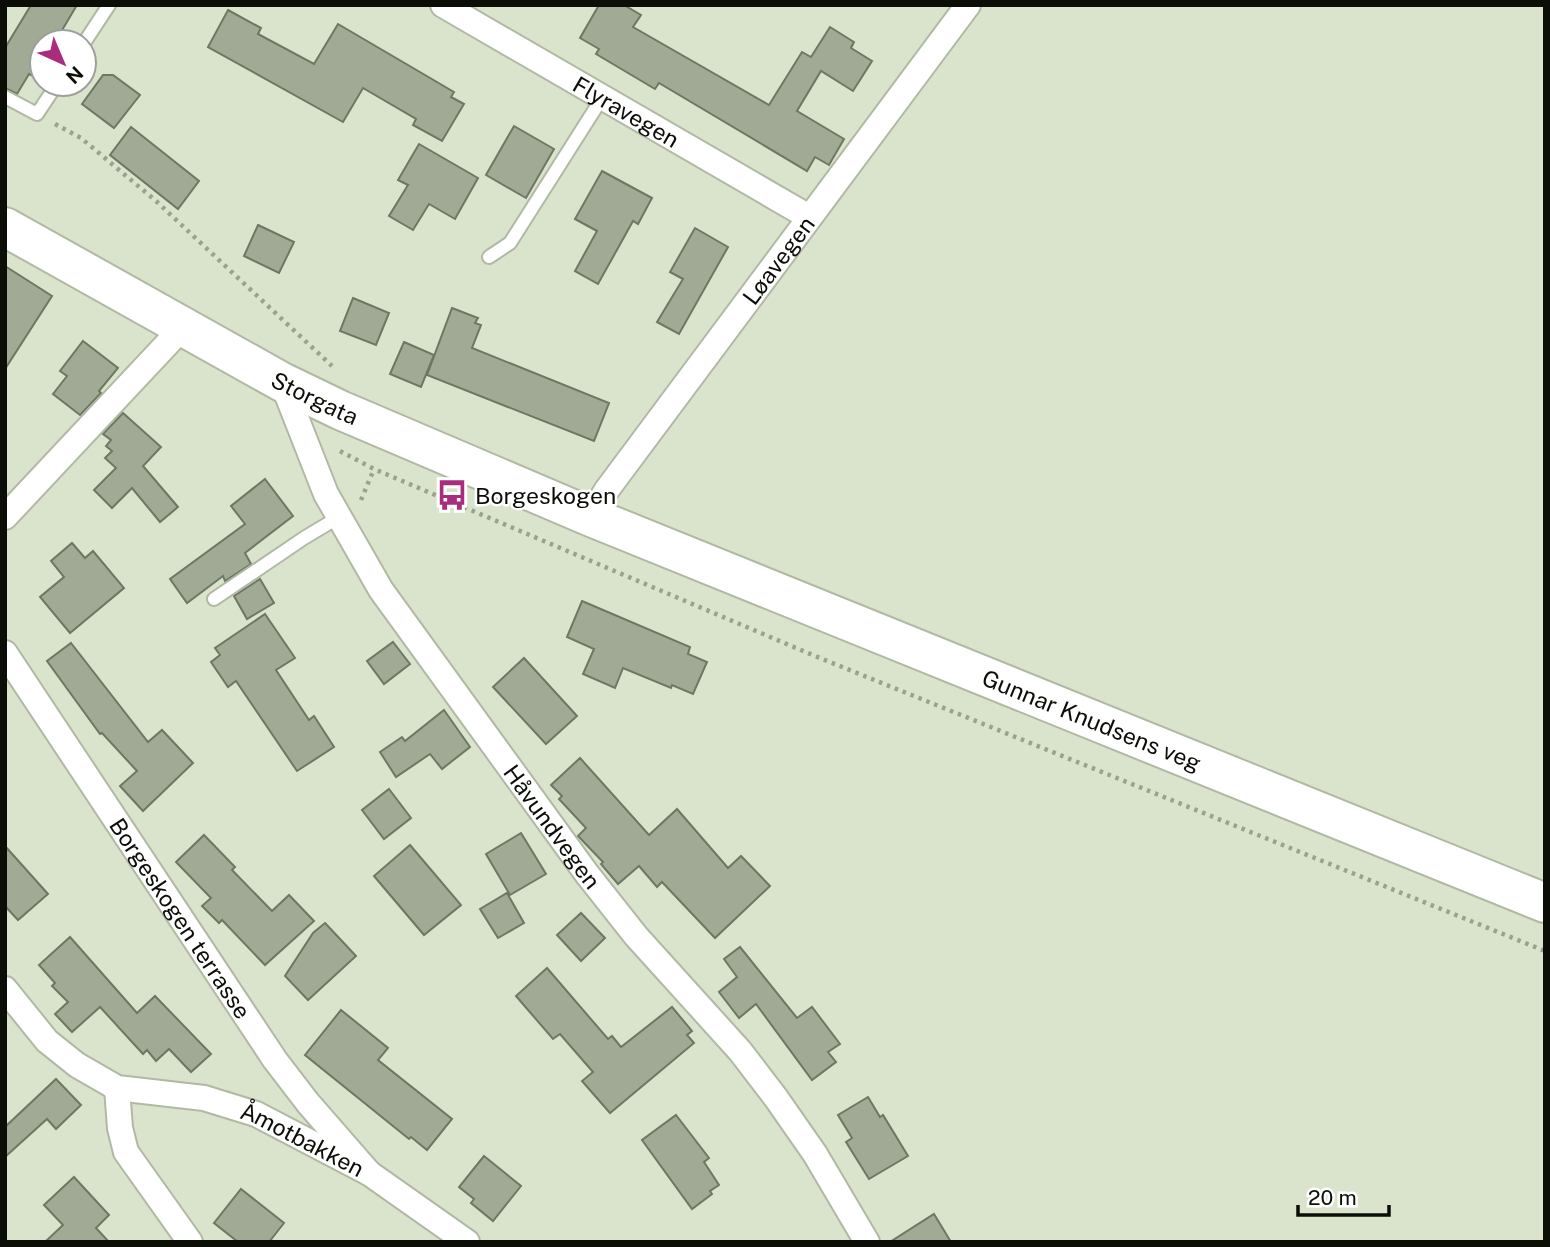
<svg xmlns="http://www.w3.org/2000/svg" width="1550" height="1247" font-family="'Public Sans',sans-serif">
<rect width="100%" height="100%" fill="#dae4cd"/>
<!-- building -->
<g fill="#a0aa94" stroke="#6e7762" stroke-width="2">
<polygon points="31,5 77,5 55,42 42,42 42,65 35,77 29,74 17,94 5,88 5,48"/>
<polygon points="599,5 624,5 641,15 633,27 769,105 802,52 811,57 830,27 854,42 851,48 872,61 853,91 821,71 797,111 844,139 829,165 815,157 807,171 659,83 655,89 596,54 599,49 580,38"/>
<polygon points="228,10 261,28 258,34 314,64 338,24 454,92 451,97 464,104 442,141 413,125 416,119 363,88 343,122 208,47"/>
<polygon points="103,75 113,75 140,95 114,128 82,104"/>
<polygon points="514,126 554,149 526,198 486,175"/>
<polygon points="131,127 199,181 178,209 110,155"/>
<polygon points="419,144 478,178 455,219 429,204 413,230 389,216 408,185 398,180"/>
<polygon points="602,171 652,198 638,224 633,221 598,284 575,271 597,231 575,219"/>
<polygon points="258,225 294,242 279,273 244,256"/>
<polygon points="695,228 728,247 679,334 657,322 683,279 670,272"/>
<polygon points="5,266 52,296 5,369"/>
<polygon points="353,298 389,313 376,345 340,331"/>
<polygon points="452,308 478,318 475,323 481,325 472,348 609,403 594,441 427,375"/>
<polygon points="83,341 118,368 99,391 101,393 80,415 53,394 67,376 60,371"/>
<polygon points="404,342 434,355 421,387 390,374"/>
<polygon points="123,413 161,447 143,466 178,507 160,522 132,488 112,508 94,490 116,468 105,458 112,451 106,446 111,440 103,434"/>
<polygon points="265,479 293,516 245,553 251,564 225,581 223,576 187,603 170,579 245,524 231,506"/>
<polygon points="72,543 85,558 93,551 124,588 70,633 40,597 64,577 51,561"/>
<polygon points="260,579 274,603 247,619 234,596"/>
<polygon points="582,601 690,647 688,654 707,662 693,694 672,685 671,688 623,668 615,688 583,674 594,649 567,637"/>
<polygon points="265,614 295,658 276,670 309,720 314,716 334,747 297,771 236,681 228,687 211,662 220,655 215,648"/>
<polygon points="393,642 410,664 384,684 367,661"/>
<polygon points="71,643 148,742 162,730 193,763 143,811 120,786 137,771 102,733 100,734 47,661"/>
<polygon points="524,658 577,716 546,744 493,687"/>
<polygon points="444,710 470,747 442,769 430,754 396,777 380,752 402,737 405,741"/>
<polygon points="580,758 649,835 677,809 728,868 741,856 770,886 715,938 662,882 657,887 639,866 618,884 601,864 603,862 578,836 586,828 559,799 562,796 551,785"/>
<polygon points="389,789 411,818 384,839 362,810"/>
<polygon points="521,833 546,874 510,895 486,854"/>
<polygon points="204,835 235,867 232,870 272,911 289,895 314,921 265,965 222,920 219,923 202,906 211,898 176,862"/>
<polygon points="410,845 461,905 424,935 374,876"/>
<polygon points="5,846 48,894 18,920 5,906"/>
<polygon points="507,893 524,923 498,938 480,909"/>
<polygon points="581,913 605,938 581,961 557,935"/>
<polygon points="325,923 356,956 308,1000 285,976 313,933"/>
<polygon points="70,937 137,1013 155,996 211,1054 191,1072 169,1049 156,1061 147,1050 143,1054 100,1007 72,1032 55,1014 68,1002 52,986 55,983 39,965"/>
<polygon points="740,947 797,1018 812,1007 840,1044 828,1052 836,1062 812,1080 756,1004 739,1018 719,992 737,977 724,959"/>
<polygon points="547,968 608,1039 612,1036 621,1047 672,1007 692,1031 687,1035 694,1043 610,1113 582,1081 593,1072 560,1034 553,1039 516,996"/>
<polygon points="341,1010 388,1048 378,1060 452,1119 427,1150 411,1137 409,1139 305,1055"/>
<polygon points="56,1079 81,1105 56,1129 47,1119 5,1157 5,1127"/>
<polygon points="868,1097 880,1117 883,1115 908,1156 869,1179 846,1142 852,1138 838,1115"/>
<polygon points="676,1115 709,1158 704,1162 719,1185 710,1191 712,1194 692,1209 642,1140"/>
<polygon points="484,1156 521,1186 493,1221 471,1203 474,1199 459,1187"/>
<polygon points="74,1177 109,1215 96,1228 109,1242 45,1242 63,1225 44,1205"/>
<polygon points="241,1189 284,1223 269,1242 238,1242 214,1223"/>
<polygon points="934,1214 951,1242 890,1242"/>
</g>
<g fill="none" stroke-linecap="round" stroke-linejoin="round">
<defs>
<g id="service">
<polyline points="84,43 109,5"/>
<polyline points="5,97 37,114 57,84"/>
<polyline points="489,257 510,243 602,98"/>
<polyline points="214,599 304,538 339,517"/>
</g>
<g id="minor">
<path id="s1" d="M443,5L809,217"/>
<path id="s2" d="M282,382L326,494L381,590L587,874L636,936L740,1051L776,1098L815,1154L867,1242"/>
<polyline points="5,517 184,326"/>
<path id="s3" d="M591,517L606,491L968,5"/>
<path id="s4" d="M5,653L275,1060L308,1103L369,1173"/>
<path id="s5" d="M5,989L47,1041L77,1065L117,1088L204,1098L256,1114L369,1173L467,1242"/>
<polyline points="117,1088 120,1128 126,1152 190,1242"/>
</g>
<g id="primary">
<path id="s6" d="M5,227L282,382L340,410L591,517L1545,903"/>
</g>
</defs>
<!-- service casing -->
<use href="#service" stroke="#afb9a3" stroke-width="16"/>
<!-- minor casing -->
<use href="#minor" stroke="#afb9a3" stroke-width="28"/>
<!-- primary casing -->
<use href="#primary" stroke="#afb9a3" stroke-width="42"/>
<!-- path -->
<g stroke="#9aa18f" stroke-width="4.5" stroke-dasharray="3.5 5" stroke-linecap="butt">
<polyline points="55,124 81,138 156,201 332,366"/>
<polyline points="340,451 374,469 815,656 1545,951"/>
<polyline points="361,500 374,469"/>
</g>
<!-- service -->
<use href="#service" stroke="#fff" stroke-width="12"/>
<!-- minor -->
<use href="#minor" stroke="#fff" stroke-width="24"/>
<!-- primary -->
<use href="#primary" stroke="#fff" stroke-width="38"/>
</g>
<!-- icons -->
<defs>
<symbol id="bus-bare" viewBox="-9 -9 18 18"><path d="M-5-6H5V4H4V6H2V4H-2V6H-4V4H-5ZM-3.5-4V0h7V-4ZM-3.5 1.2v1.5H-2V1.2ZM2 1.2v1.5H3.5V1.2Z" fill="#aa2d7d" stroke="#fff" stroke-width="2.5" paint-order="stroke"/></symbol>
</defs>
<g fill-rule="evenodd">
<use href="#bus-bare" x="430" y="473" width="44" height="44"/>
</g>
<g text-anchor="middle" dominant-baseline="central" stroke-width="5" stroke-linejoin="round" paint-order="stroke">
<!-- street labels -->
<g font-size="23" fill="#0b0e07" stroke="#fff">
<text stroke="none"><textPath href="#s1" startOffset="212">Flyravegen</textPath></text>
<text stroke="none"><textPath href="#s3" startOffset="318">Løavegen</textPath></text>
<text stroke="none"><textPath href="#s6" startOffset="354">Storgata</textPath></text>
<text stroke="none"><textPath href="#s6" startOffset="1195">Gunnar Knudsens veg</textPath></text>
<text stroke="none"><textPath href="#s2" startOffset="523">Håvundvegen</textPath></text>
<text stroke="none"><textPath href="#s4" startOffset="318">Borgeskogen terrasse</textPath></text>
<text stroke="none"><textPath href="#s5" startOffset="346">Åmotbakken</textPath></text>
</g>
<!-- poi labels -->
<g font-size="23" fill="#0b0e07" stroke="#fff" text-anchor="start">
<text x="475" y="495">Borgeskogen</text>
</g>
</g>
<!-- border -->
<rect width="1550" height="1247" fill="none" stroke="#0b0e07" stroke-width="14"/>
<!-- north arrow -->
<g transform="translate(63 63) rotate(136)"><circle r="33" fill="#ffffff" stroke="#9d9f9c" stroke-width="2"/>
<path d="M0-5L12 26L0 18L-12 26Z" fill="#aa2d7d"/>
<text y="-10" font-size="19" font-weight="bold" text-anchor="middle" fill="#0b0e07">N</text>
</g>
<!-- scale -->
<path d="M1298 1205v10h91v-10" fill="none" stroke="#0b0e07" stroke-width="3.5"/>
<text x="1308" y="1205" font-size="21" fill="#0b0e07" stroke="#ffffff" stroke-width="5" paint-order="stroke">20 m</text>
</svg>
